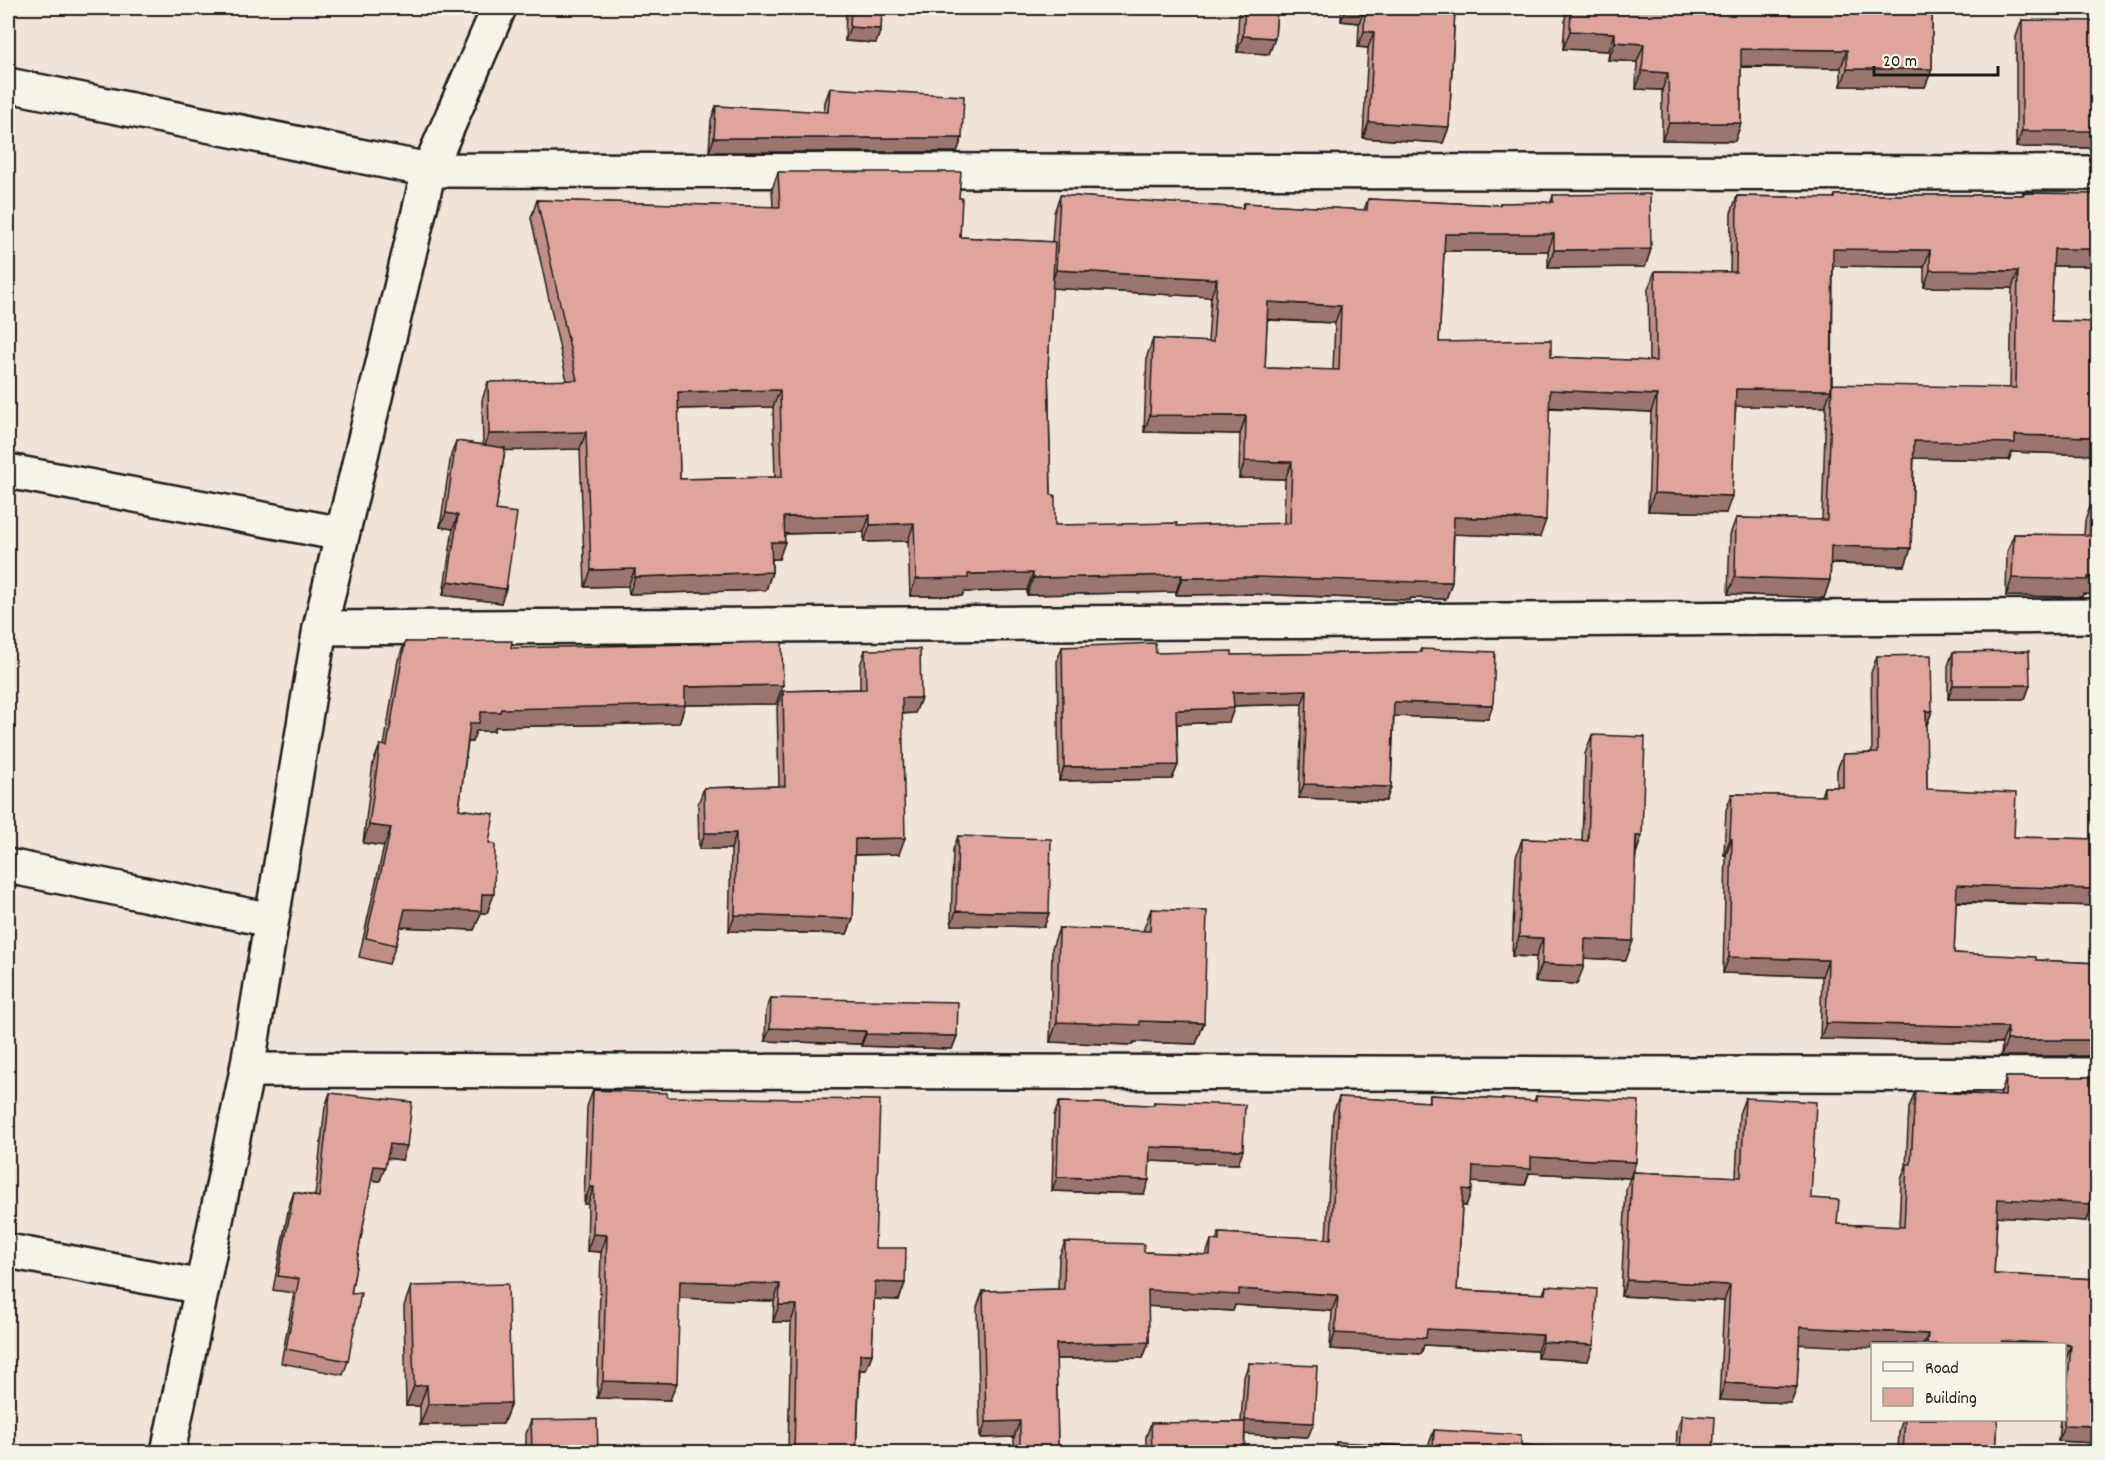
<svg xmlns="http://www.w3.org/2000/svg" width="2105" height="1460" font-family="Dekko,sans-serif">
<rect width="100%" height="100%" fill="#f2e3d9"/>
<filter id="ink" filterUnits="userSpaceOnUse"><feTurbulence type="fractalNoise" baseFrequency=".0167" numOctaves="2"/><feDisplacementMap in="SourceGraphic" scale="12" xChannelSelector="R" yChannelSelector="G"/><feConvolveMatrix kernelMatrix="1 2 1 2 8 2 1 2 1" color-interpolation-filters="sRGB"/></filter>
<g filter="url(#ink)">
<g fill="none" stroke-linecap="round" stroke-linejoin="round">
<defs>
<g id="street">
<polyline points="8,85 429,170 2098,173"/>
<polyline points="8,471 342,534"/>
<polyline points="320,628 2098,616"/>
<polyline points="8,866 271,920"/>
<polyline points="247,1070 2098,1075"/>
<polyline points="8,1251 202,1287"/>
</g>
<polyline id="primary" points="168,1452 247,1070 320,628 429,170 499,8"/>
</defs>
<!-- street casing -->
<use href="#street" stroke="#1c1c1c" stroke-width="38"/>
<!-- primary casing -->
<use href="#primary" stroke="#1c1c1c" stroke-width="38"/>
<!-- street -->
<use href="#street" stroke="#f7f3e8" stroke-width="33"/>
<!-- primary -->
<use href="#primary" stroke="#f7f3e8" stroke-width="33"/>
</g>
<!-- wall -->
<g fill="#c08e87" stroke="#1c1c1c" stroke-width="1.5" fill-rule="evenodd">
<polygon points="846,8 882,8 881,29 876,43 845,41"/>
<polygon points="1222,8 1277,8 1275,38 1269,54 1237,52 1239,9"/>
<polygon points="1295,8 1455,8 1449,127 1443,143 1363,138 1368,48 1358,47 1359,23 1341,21 1341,10"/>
<polygon points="1566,8 1932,8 1932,69 1925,87 1841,86 1841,68 1741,67 1741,123 1735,141 1662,140 1662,90 1636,89 1637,62 1608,60 1609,51 1563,49"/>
<polygon points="2022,20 2092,143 2090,148 2016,147 2016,37"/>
<polygon points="830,88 962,138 957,152 709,152 711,120 716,106 824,112 825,102"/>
<path d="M778,172L959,198L960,237L1052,242L1054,213L1060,195L1242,208L1244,203L1364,210L1368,199L1499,205L1500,203L1551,202L1553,195L1651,249L1645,267L1548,268V251H1444L1439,342L1551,357L1649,361L1648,289L1655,271L1730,272L1731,213L1737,196L1834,198L1835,195H2022L2023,193L2097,194V266H2053L2051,321L2097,322V455L2012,452L2009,460L1914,458L1911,548L1905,566L1831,564L1830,580L1824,598L1728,594L1730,535L1736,518L1822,520L1826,406L1825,407L1736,406L1726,513L1648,511L1651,412L1549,408L1540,537L1454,534L1452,582L1446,599L1411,598L1410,600L1251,594L1176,595V592L1027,595V590L964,592L962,596H910L908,541L864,542V532L785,534L779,559H772V572L766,590L629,594L628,586L585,587L580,449L505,450L496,510L501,603L443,595L453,529L440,527L451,455L456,441L483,445L482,400L488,382L567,381L531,218L537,200L773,207L772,189ZM1833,266L1924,267V287L2012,288L2010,388L1832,386ZM1052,288L1211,297L1208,342L1153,339L1147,356L1144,432L1240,434L1239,478L1285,479L1284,524L1177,526L1055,525L1051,495L1048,367ZM1267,320L1335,323L1333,370L1265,368ZM773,407L775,477L680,479L678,409Z"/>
<polygon points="2091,504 2097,504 2082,597 2006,596 2007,552 2014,534 2084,535 2085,521"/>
<polygon points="405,642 511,648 783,685 776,704 685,705 679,723 495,727 494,731 476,731 472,742 468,742 459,809 489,843 494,894 487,913 481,913 474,930 400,927 396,945 389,964 359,957 384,846 363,843 373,763 380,745 384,746 398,660"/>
<polygon points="1062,647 1156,653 1232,655 1420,652 1421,649 1493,705 1488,719 1394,716 1391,787 1386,801 1299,798 1302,704 1234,706 1234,708 1229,722 1177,724 1178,765 1172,779 1059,781 1057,661"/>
<polygon points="865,650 921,698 915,713 902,714 899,854 855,855 853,919 847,934 729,931 731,849 699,849 698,804 704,788 779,786 777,707 783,691 860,689 860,666"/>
<polygon points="1953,652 2030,685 2025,699 1948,699 1948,666"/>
<polygon points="1877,656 1932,711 1926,727 1927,789 2014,837 2097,839 2097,906 1956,902 1954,953 2036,960 2097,963 2097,1056 2001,1056 2002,1043 1820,1039 1822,976 1723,973 1726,855 1724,855 1726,810 1732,794 1821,796 1824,787 1837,787 1837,770 1843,754 1872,753 1871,673"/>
<polygon points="1592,735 1636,854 1626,960 1584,958 1577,984 1535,982 1536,957 1512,956 1516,857 1522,839 1582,841 1585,754"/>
<polygon points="958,836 1049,913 1044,927 951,925 953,850"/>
<polygon points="1151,909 1204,1023 1196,1044 1134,1042 1132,1045 1050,1042 1052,948 1059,928 1143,931"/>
<polygon points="771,998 957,1036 952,1049 861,1046 861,1044 765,1041 766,1011"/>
<polygon points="2006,1077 2097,1077 2097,1205 2092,1205 2087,1221 1997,1216 1994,1274 2097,1279 2097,1443 2058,1441 2060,1419 2064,1419 2064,1344 1799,1344 1797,1387 1791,1403 1719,1400 1724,1301 1621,1296 1626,1189 1630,1178 1529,1173 1525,1185 1472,1182 1466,1206 1462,1206 1457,1290 1543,1294 1546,1286 1588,1361 1537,1358 1537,1351 1424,1345 1421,1354 1330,1349 1332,1311 1235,1305 1233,1311 1148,1306 1149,1342 1143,1358 1056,1359 1058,1452 1014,1452 1014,1437 980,1438 977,1307 983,1291 1058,1289 1059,1257 1065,1242 1144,1252 1206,1255 1211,1240 1216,1240 1219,1233 1326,1239 1333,1113 1339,1097 1428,1102 1430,1095 1534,1101 1536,1096 1632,1172 1736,1177 1739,1114 1745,1098 1811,1198 1837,1224 1899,1227 1901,1180 1906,1166 1909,1108 1915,1091 2000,1096"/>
<polygon points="593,1090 667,1097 875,1248 905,1283 899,1300 874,1299 872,1354 866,1370 860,1370 856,1452 788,1452 791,1322 773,1322 774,1301 679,1298 670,1400 597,1398 601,1252 587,1251 588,1204 584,1204 587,1107"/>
<polygon points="330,1093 402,1160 387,1158 380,1181 371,1180 351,1294 348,1361 343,1375 281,1363 294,1293 273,1290 289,1206 294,1192 315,1196 325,1107"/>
<polygon points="1059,1102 1153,1105 1154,1102 1238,1164 1150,1161 1144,1194 1052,1191 1054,1116"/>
<polygon points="411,1286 511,1403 503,1424 420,1425 420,1406 406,1406 404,1306"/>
<polygon points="1249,1363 1308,1437 1245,1434 1244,1452 1146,1452 1146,1437 1151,1423 1241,1422 1244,1377"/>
<polygon points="1682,1415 1713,1452 1676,1452 1677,1430"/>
<polygon points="1903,1419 1998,1419 1996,1452 1898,1452 1899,1431"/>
<polygon points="531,1420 598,1452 526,1452 526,1434"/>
<polygon points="1434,1430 1521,1445 1612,1452 1332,1452 1336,1442 1429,1447 1429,1444"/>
</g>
<!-- shaded-wall -->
<g fill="#9c746e" stroke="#1c1c1c" stroke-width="1.5">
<polygon points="1295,8 1342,8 1341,10"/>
<polygon points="1346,8 1365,8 1359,23 1341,21"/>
<polygon points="850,27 881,29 876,43 845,41"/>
<polygon points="1364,31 1374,32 1368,48 1358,47"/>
<polygon points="1570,31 1615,33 1609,51 1563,49"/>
<polygon points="1243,36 1275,38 1269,54 1237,52"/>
<polygon points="1615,42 1644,44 1637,62 1608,60"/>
<polygon points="1741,49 1847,50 1841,68 1735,66"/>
<polygon points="1847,69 1932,69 1925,87 1841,86"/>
<polygon points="1642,71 1668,73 1662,90 1636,89"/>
<polygon points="1369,122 1449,127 1443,143 1363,138"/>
<polygon points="1669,123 1741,123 1735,141 1662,140"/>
<polygon points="2096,126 2097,126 2097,143 2092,143 2090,148 2016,147 2022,131"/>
<polygon points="714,138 962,138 957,152 709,152"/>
<polygon points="1445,234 1554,234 1548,251 1439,251"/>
<polygon points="1651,249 1645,267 1548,268 1554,250"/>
<polygon points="1833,249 1930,250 1924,267 1827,266"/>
<polygon points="2054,249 2097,249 2097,266 2047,266"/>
<polygon points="1056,270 1217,279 1211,297 1050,288"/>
<polygon points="1930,270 2018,271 2012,288 1924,287"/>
<polygon points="1268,302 1341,306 1335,323 1262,319"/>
<polygon points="1736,389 1831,390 1825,407 1730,406"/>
<polygon points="780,390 773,407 671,409 678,392"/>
<polygon points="1550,390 1657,395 1651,412 1543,407"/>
<polygon points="1150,415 1246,416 1240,434 1144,432"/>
<polygon points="586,432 580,449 483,451 489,434"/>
<polygon points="2015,435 2097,437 2097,455 2012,452 2009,460 1908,458 1914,441"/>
<polygon points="1245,461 1292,462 1285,479 1239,478"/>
<polygon points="1654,493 1732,496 1726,513 1648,511"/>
<polygon points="446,513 458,515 453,529 440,527"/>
<polygon points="870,515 864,532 778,534 784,517"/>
<polygon points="1454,517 1546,520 1540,537 1448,534"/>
<polygon points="914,523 908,541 864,542 870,525"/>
<polygon points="771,542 785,542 779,559 765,559"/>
<polygon points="1831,546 1911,548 1905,566 1825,563"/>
<polygon points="635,569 628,586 585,587 591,570"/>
<polygon points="772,572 766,590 629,594 635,577"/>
<polygon points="1033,573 1027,590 964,592 962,596 910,596 916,579 968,574"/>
<polygon points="1182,575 1176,592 1027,595 1033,578"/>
<polygon points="1257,577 1416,581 1452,582 1446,599 1411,598 1410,600 1251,594 1176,595 1182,578"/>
<polygon points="1735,577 1830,580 1824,598 1728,594"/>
<polygon points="2097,577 2097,595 2083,594 2082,597 2006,596 2012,578"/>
<polygon points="448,581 506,589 501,603 443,595"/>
<polygon points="783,685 776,704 685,705 679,723 495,727 494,731 476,731 472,742 464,742 470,723 481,712 501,709 685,687"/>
<polygon points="1953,685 2030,685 2025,699 1948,699"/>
<polygon points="1307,690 1302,704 1228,706 1233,692"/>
<polygon points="902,698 921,698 915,713 896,714"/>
<polygon points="1394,702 1493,705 1488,719 1389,716"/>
<polygon points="1234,708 1229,722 1171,724 1176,710"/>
<polygon points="1926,711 1932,711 1926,727"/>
<polygon points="1178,765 1172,779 1059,781 1064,767"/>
<polygon points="1304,784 1391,787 1386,801 1299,798"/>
<polygon points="369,825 391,828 384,846 363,843"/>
<polygon points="705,833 736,833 731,849 699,849"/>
<polygon points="1636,836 1642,836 1636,854"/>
<polygon points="905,838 899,854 850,855 855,839"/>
<polygon points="1730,839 1732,839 1726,855 1724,855"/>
<polygon points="1957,885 2097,889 2097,906 1951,901"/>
<polygon points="482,894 494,894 487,913 481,913 474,930 398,927 405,909"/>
<polygon points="956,911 1049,913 1044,927 951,925"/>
<polygon points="735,915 853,919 847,934 729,931"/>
<polygon points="1519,937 1543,938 1536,957 1512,956"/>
<polygon points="1585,939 1633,941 1626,960 1578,958"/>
<polygon points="1729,957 1828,960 1822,976 1723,973"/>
<polygon points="1542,964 1584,966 1577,984 1535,982"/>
<polygon points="1140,1021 1204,1023 1196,1044 1134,1042 1132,1045 1050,1042 1057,1022"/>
<polygon points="1826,1023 2008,1027 2002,1043 1820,1039"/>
<polygon points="770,1028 866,1031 861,1044 765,1041"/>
<polygon points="866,1034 957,1036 952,1049 861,1046"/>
<polygon points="2007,1040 2097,1040 2097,1056 2001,1056"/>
<polygon points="390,1144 407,1146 402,1160 385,1158"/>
<polygon points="1150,1147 1243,1150 1238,1164 1145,1161"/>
<polygon points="1531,1157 1636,1162 1630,1178 1529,1173 1525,1185 1467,1182 1473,1166"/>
<polygon points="374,1166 385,1167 380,1181 369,1180"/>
<polygon points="1057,1177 1149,1180 1144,1194 1052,1191"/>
<polygon points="590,1187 594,1187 588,1204 584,1204"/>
<polygon points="2093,1188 2097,1188 2097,1205 2092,1205 2087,1221 1992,1216 1998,1199"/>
<polygon points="1463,1189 1472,1190 1466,1206 1457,1205"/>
<polygon points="593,1234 607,1235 601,1252 587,1251"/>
<polygon points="1627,1280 1730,1285 1724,1301 1621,1296"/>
<polygon points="680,1281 780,1284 774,1301 674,1298"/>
<polygon points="875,1282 905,1283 899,1300 868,1299"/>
<polygon points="1239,1289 1338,1295 1332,1311 1235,1305 1233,1311 1142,1306 1148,1290"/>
<polygon points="779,1305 797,1305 791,1322 773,1322"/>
<polygon points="1800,1327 1928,1334 1924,1344 1872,1344 1872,1348 1794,1344"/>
<polygon points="1427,1329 1543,1335 1537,1351 1424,1345 1421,1354 1330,1349 1335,1333"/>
<polygon points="2002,1341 2057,1344 2001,1344"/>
<polygon points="1149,1342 1143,1358 1050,1359 1056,1344"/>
<polygon points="1543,1342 1594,1345 1588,1361 1537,1358"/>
<polygon points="2064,1345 2071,1345 2065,1362 2064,1362"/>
<polygon points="860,1354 872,1354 866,1370 854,1370"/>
<polygon points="603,1381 677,1383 670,1400 597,1398"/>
<polygon points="1725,1383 1797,1387 1791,1403 1719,1400"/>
<polygon points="427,1385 420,1406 406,1406 414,1386"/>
<polygon points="511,1403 503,1424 420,1425 428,1404"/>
<polygon points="1245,1420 1314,1423 1308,1437 1240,1434"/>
<polygon points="1020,1421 1014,1437 980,1438 986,1422"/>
<polygon points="2064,1425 2097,1426 2097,1443 2058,1441"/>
</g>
<!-- building -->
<g fill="#dfa59d" stroke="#1c1c1c" stroke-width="1.5" fill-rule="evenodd">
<polygon points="851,8 882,8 881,29 850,27"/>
<polygon points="1245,8 1277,8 1275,38 1243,36"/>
<polygon points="1365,8 1455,8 1449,127 1369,122 1374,32 1364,31"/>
<polygon points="1571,8 1932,8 1932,69 1847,69 1847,50 1741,49 1741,123 1669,123 1668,73 1642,71 1644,44 1615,42 1615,33 1570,31"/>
<polygon points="2022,20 2097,21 2097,126 2096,126 2096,131 2022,131"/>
<polygon points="830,88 964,96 962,138 714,138 716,106 828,112"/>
<path d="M778,172H961L959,198H962L960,237L1055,242L1048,367L1051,495H1055V525L1177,523V526L1290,523L1292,462L1245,461L1246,416L1150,415L1153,339L1213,342L1217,279L1056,270L1060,195L1243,208L1244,203L1367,210L1368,199L1500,205V203L1553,202V195L1650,194L1651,249L1554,250V234H1445L1439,342L1551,340V357L1656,361L1655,271L1736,272L1737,196L1835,198V195H2023V193L2097,194V249H2054L2051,321L2097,322V437L2015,435V443L1914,441L1911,548L1831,546L1830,580L1735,577L1736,518L1827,520L1832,384L2016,388L2018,271L1930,270V250L1833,249L1831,390L1736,389L1732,496L1654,493L1657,395L1550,390L1546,520L1454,517L1452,582L1416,581V582L1257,577L1182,578V575L1033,578V573L968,574V578L916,579L914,523L870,525V515L784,517L785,542H771L772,572L635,577V569L591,570L586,432L489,434L488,382L577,380L537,200L780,207ZM1268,302L1341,306L1339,370L1265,368ZM780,390L782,477L680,479L678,392Z"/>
<polygon points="456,441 505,448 496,510 517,513 506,589 448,581 458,515 446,513"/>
<polygon points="2091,504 2097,504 2097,577 2088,577 2088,580 2012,578 2014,534 2090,535"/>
<polygon points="512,641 511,648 782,642 783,685 685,687 685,705 501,709 500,712 481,712 479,723 470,723 459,809 494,814 489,843 495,844 494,894 482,894 481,911 405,909 396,945 366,938 391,828 369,825 380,745 387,746 405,642"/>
<polygon points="1155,643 1156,653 1232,651 1232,655 1421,652 1421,649 1495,652 1493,705 1394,702 1391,787 1304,784 1307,690 1233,692 1234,708 1176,710 1178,765 1064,767 1062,647"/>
<polygon points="920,649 921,698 902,698 905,838 855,839 853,919 735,915 736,833 705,833 704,788 785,786 783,691 866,689 865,650"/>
<polygon points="2029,651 2030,685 1953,685 1953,652"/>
<polygon points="1931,655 1932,711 1926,711 1927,789 2016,793 2014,837 2097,839 2097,889 1957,885 1954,953 2036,957 2036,960 2097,963 2097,1040 2007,1040 2008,1027 1826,1023 1828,960 1729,957 1732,839 1730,839 1732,794 1824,796 1824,787 1843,787 1843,754 1878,753 1877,656"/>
<polygon points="1592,735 1645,737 1642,836 1636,836 1633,941 1585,939 1584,966 1542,964 1543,938 1519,937 1522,839 1588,841"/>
<polygon points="958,836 1051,839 1049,913 956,911"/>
<polygon points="1151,909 1207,911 1204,1023 1140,1021 1140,1025 1057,1022 1059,928 1150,931"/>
<polygon points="771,998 958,1002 957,1036 866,1034 866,1031 770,1028"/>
<polygon points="2006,1077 2097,1077 2097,1188 2093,1188 2093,1204 1998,1199 1994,1274 2097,1279 2097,1426 2064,1425 2071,1345 2064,1344 2002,1341 2002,1344 1927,1344 1928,1334 1800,1327 1797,1387 1725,1383 1730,1285 1627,1280 1632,1172 1741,1177 1745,1098 1816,1102 1811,1198 1839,1200 1837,1224 1904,1227 1907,1164 1911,1164 1915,1091 2005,1096"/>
<polygon points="593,1090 667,1093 667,1097 880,1100 875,1248 906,1248 905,1283 875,1282 872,1354 860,1354 856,1452 794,1452 797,1305 779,1305 780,1284 680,1281 677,1383 603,1381 607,1235 593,1234 594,1187 590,1187"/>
<polygon points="330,1093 412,1102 407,1146 390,1144 385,1167 374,1166 351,1294 361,1293 348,1361 286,1349 299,1279 278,1276 294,1192 319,1197"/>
<polygon points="1430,1095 1536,1101 1536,1096 1639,1101 1636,1162 1531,1157 1531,1169 1473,1166 1472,1190 1463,1189 1457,1290 1545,1294 1546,1286 1597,1289 1594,1345 1543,1342 1543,1335 1427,1329 1426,1338 1335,1333 1338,1295 1239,1289 1239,1295 1148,1290 1149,1342 1056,1344 1058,1452 1020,1452 1020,1421 986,1422 983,1291 1064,1289 1065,1242 1144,1244 1144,1252 1210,1255 1211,1240 1219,1241 1219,1233 1331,1239 1339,1097 1430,1102"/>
<polygon points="1059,1102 1154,1105 1154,1102 1245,1105 1243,1150 1150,1147 1149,1180 1057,1177"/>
<polygon points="508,1284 511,1403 428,1404 427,1385 414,1386 411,1286"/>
<polygon points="1249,1363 1317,1366 1314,1423 1245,1420"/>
<polygon points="1682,1415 1715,1417 1713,1452 1680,1452"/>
<polygon points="597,1419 598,1452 532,1452 531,1420"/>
<polygon points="1905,1419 1998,1419 1996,1452 1903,1452"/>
<polygon points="1245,1422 1244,1452 1152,1452 1151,1423"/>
<polygon points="1434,1430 1521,1435 1521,1445 1613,1450 1612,1452 1335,1452 1336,1442 1433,1448"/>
<polygon points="1808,1446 1894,1450 1894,1452 1807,1452"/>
</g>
</g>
<!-- margin -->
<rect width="2105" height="1460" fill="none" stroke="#f7f3e8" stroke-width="30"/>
<rect x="15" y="15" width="2075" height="1430" fill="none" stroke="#1c1c1c" stroke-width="2" filter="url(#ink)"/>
<!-- legend -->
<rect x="1871" y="1343" width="195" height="78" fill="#f7f3e8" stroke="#9f9d96" stroke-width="1.5"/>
<rect x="1883" y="1362" width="30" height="9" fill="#f7f3e8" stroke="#9f9d96" stroke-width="1.5"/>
<text x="1925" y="1373" font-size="18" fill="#1c1c1c">Road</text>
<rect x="1883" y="1388" width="30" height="18" fill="#dfa59d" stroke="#9f9d96" stroke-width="1.5"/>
<text x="1925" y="1403" font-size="18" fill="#1c1c1c">Building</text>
<!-- scale -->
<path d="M1874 66v9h124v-9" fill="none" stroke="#1c1c1c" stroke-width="3"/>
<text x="1883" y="66" font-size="18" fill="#1c1c1c" stroke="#f7f3e8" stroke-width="4.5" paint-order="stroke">20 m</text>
</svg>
